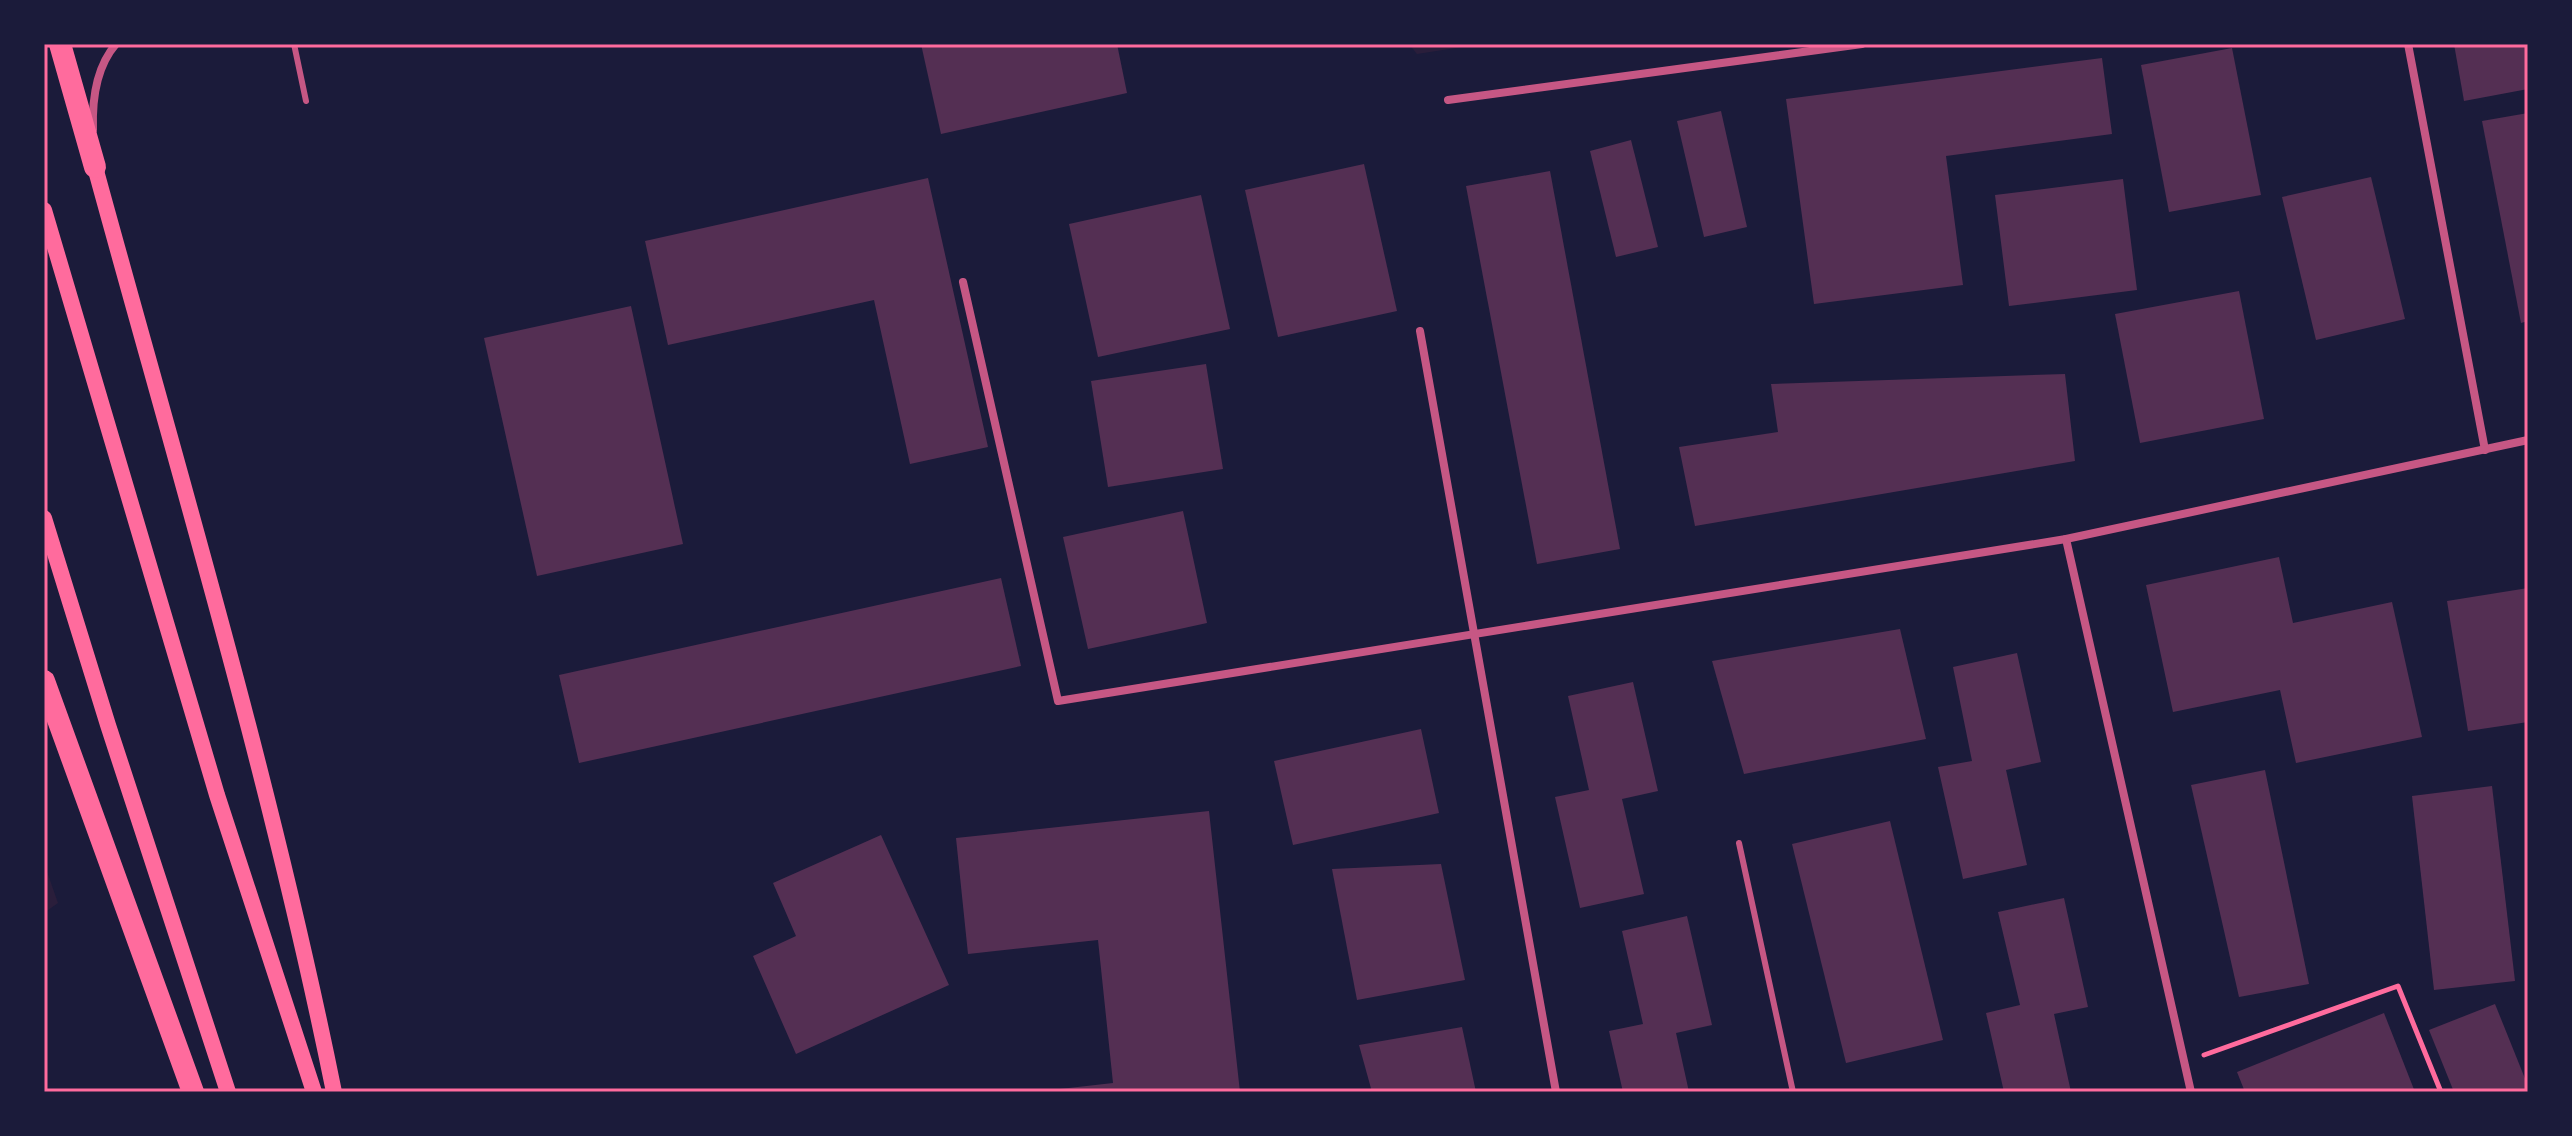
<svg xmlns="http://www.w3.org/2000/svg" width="2572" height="1136" font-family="Quicksand,sans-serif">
<rect width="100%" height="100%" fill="#1b1b3a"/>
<!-- green -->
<g fill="#2a1e3b">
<polygon points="1409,44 1482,44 1417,54"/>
<polygon points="44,863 58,903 44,913"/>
</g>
<!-- building -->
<g fill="#542f53">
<polygon points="921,44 1117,44 1127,93 941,134"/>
<polygon points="2454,44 2528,44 2528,89 2464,101"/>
<polygon points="2232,48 2261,195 2169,212 2141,65"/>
<polygon points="2102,58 2112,134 1946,156 1963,285 1814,304 1786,99"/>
<polygon points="1721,111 1747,227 1704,237 1677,121"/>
<polygon points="2528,113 2528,321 2521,323 2482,121"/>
<polygon points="1631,140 1658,247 1616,257 1590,151"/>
<polygon points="1364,164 1397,311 1278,337 1245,190"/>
<polygon points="1550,171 1620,549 1537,564 1466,186"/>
<polygon points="2371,177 2405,319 2316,340 2282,197"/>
<polygon points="928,178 988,447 910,464 874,300 668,345 645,241"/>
<polygon points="2123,179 2137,290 2009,306 1995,195"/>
<polygon points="1201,195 1230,329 1098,357 1069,224"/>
<polygon points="2239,291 2264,419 2140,443 2115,314"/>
<polygon points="631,306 683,544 537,576 484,338"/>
<polygon points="1206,364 1223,469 1108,487 1091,381"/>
<polygon points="2065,374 2075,461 1695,526 1679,447 1778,432 1771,384"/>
<polygon points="1183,511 1207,623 1088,649 1063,537"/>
<polygon points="2279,557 2293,623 2392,602 2422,737 2296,763 2280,690 2173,712 2146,585"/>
<polygon points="1001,578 1021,666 579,763 559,675"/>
<polygon points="2528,588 2528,722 2468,731 2447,601"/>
<polygon points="1900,629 1926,739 1744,774 1712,661"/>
<polygon points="2017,653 2041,762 2006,770 2027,865 1963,879 1938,767 1972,761 1953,667"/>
<polygon points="1633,682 1658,791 1622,799 1644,894 1580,908 1555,797 1589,790 1568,696"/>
<polygon points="1421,729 1439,813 1293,845 1274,761"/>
<polygon points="2265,770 2309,984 2239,997 2191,785"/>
<polygon points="2492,786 2515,981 2434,990 2412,796"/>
<polygon points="1209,811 1240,1092 1051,1092 1051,1090 1113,1083 1098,940 968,954 956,838"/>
<polygon points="1890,821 1943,1040 1846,1063 1792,844"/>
<polygon points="881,835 949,985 796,1054 753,956 796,936 773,883"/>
<polygon points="1441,864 1465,980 1357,1000 1332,869"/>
<polygon points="2064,898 2088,1007 2054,1014 2071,1092 2004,1092 1986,1013 2020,1005 1998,912"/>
<polygon points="1687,916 1712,1025 1676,1033 1689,1092 1623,1092 1609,1031 1643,1024 1622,931"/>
<polygon points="2495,1004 2528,1086 2528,1092 2454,1092 2429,1030"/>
<polygon points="2384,1013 2415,1092 2245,1092 2237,1072"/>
<polygon points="1462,1027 1476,1092 1372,1092 1359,1045"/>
</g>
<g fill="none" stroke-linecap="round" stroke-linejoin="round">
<!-- path -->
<polyline stroke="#ff6b9d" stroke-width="5" points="2204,1055 2398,986 2441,1092"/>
<!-- service -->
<g stroke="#c65784" stroke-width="6">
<polyline points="294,44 306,101"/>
<polyline points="1739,843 1793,1092"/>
</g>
<!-- minor -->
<g stroke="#c65784" stroke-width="8">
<polyline points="2408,44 2485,450"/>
<polyline points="1448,100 1862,44"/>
<path d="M93,130C92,101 96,67 116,44"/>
<polyline points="963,282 1058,701 2066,539 2528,440"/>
<polyline points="1420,331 1556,1092"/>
<polyline points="2066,539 2191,1092"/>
</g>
<!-- secondary -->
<g stroke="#ff6b9d" stroke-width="16">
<path d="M95,167C179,474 271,780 334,1092"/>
<polyline points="44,210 217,795 314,1092"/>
<polyline points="44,518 108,725 228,1092"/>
</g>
<!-- trunk -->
<g stroke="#ff6b9d" stroke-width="22">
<polyline points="60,44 95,167"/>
<polyline points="44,681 193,1092"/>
</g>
</g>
<!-- border -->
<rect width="2572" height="1136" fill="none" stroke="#1b1b3a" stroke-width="92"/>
<rect x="46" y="46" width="2480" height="1044" fill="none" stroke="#ff6b9d" stroke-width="3"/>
</svg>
